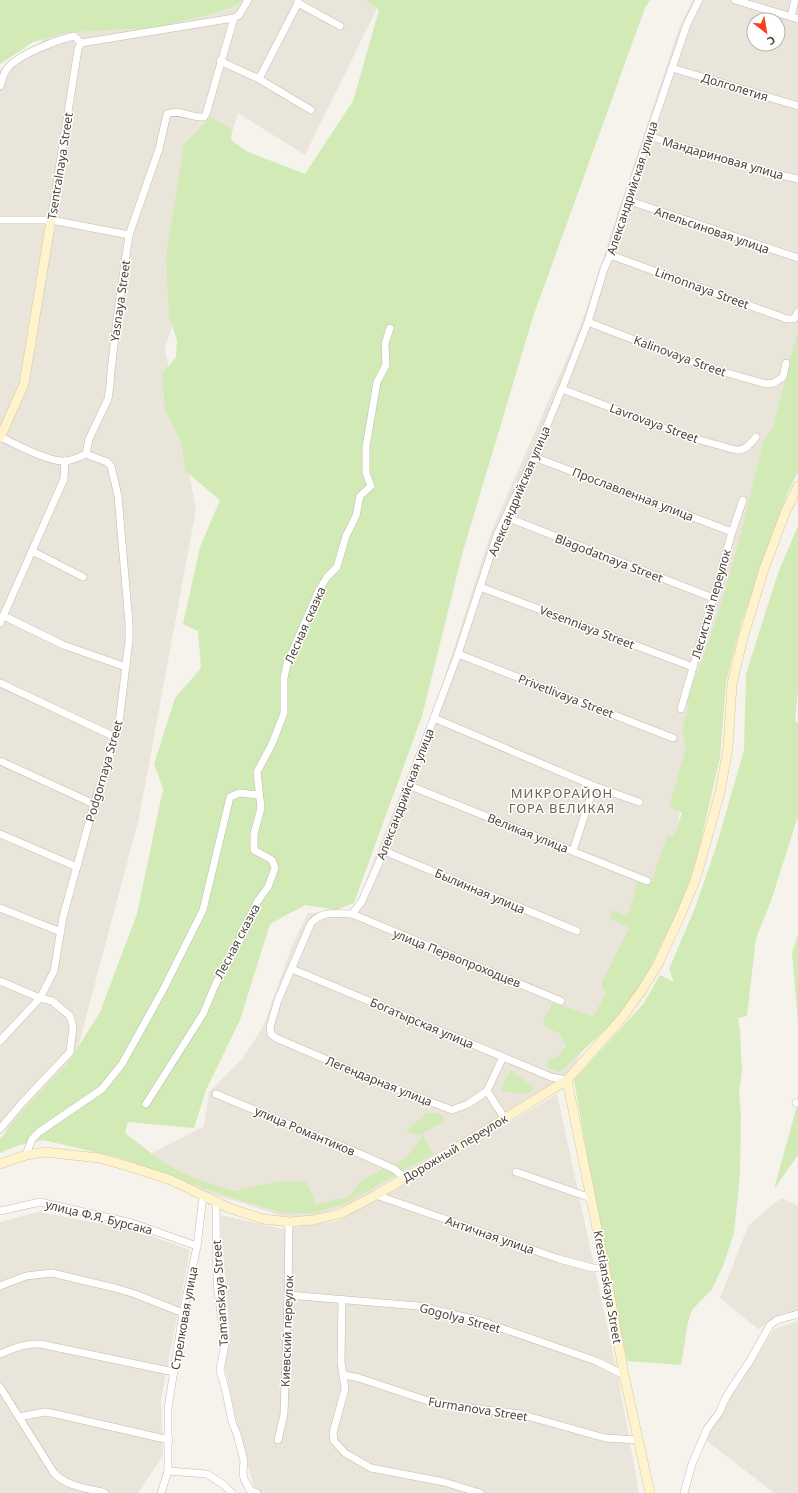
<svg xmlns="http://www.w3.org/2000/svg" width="798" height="1493" font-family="'Noto Sans',sans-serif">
<rect width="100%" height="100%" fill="#f6f3ec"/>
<!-- residential -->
<g fill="#eae5da" fill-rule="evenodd">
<polygon points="49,0 381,0 305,155 238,113 165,349 196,509 139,818 69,1081 0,1135 0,70 6,63 41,42"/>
<path d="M693,0H798V420L690,744L670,875L567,1080L351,1203L327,1212L303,1217L281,1216L243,1203L220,1197L131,1164L204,1126L209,1092L242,1059L263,1027L292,946L308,913L349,910L357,903L437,701L490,535L571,349L586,310L679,28ZM754,20H778V44H754Z"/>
<polygon points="557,1094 619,1381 639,1493 256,1493 240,1439 225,1367 230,1336 220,1215 283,1229 336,1221 378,1199 455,1155"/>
<polygon points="781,1198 798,1206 798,1311 780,1315 758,1329 720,1298 748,1226"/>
<polygon points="38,1212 135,1230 190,1250 161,1400 163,1455 138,1493 0,1493 0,1222"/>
<polygon points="798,1321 798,1493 774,1493 706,1440 732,1395 774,1329"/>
</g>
<!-- green -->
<g fill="#d2eab5">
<polygon points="0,0 242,0 239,4 212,14 154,28 69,32 33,42 0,64"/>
<polygon points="367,0 650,0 645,8 533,317 463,551 422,716 354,903 336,910 305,905 270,924 240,1020 206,1090 194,1128 128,1122 125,1133 164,1163 194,1178 233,1191 281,1181 306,1182 316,1204 348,1197 362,1180 406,1158 423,1135 433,1154 346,1203 315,1213 283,1213 235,1199 120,1158 43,1140 16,1146 0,1153 0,1139 23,1110 68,1063 100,1012 137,914 163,789 154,764 175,698 201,668 198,631 183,624 200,547 220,500 185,471 182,444 165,410 162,374 176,357 177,340 169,315 166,255 184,144 211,117 232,129 231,140 248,152 305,174 353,101 379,10"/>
<path d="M798,330V472L788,492L741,624L726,682L720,757L697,858L683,901L650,968L631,999L610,1025L560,1072L547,1068L548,1057L556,1059L566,1046L559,1033L547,1028L543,1022L552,1003L593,1016L606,994L601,984L629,928L610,918L612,910L628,916L638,881L651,883L668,834L674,837L682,813L669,806L686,748L682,730L689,705L686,700C722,617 742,530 763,442L773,427Z"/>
<polygon points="798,526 798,690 795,720 798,724 798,816 771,901 756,938 747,1016 738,1018 740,1031 742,1071 739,1093 741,1113 740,1174 734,1233 723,1266 712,1289 692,1310 688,1322 681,1365 627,1361 588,1160 574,1080 644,1003 660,975 674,982 669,969 695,908 716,847 744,750 746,674 778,573"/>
<polygon points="798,935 798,1023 792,953"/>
<polygon points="510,1070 535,1088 527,1094 501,1091"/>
<polygon points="798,1102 798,1155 774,1189"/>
<polygon points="426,1113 440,1114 445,1121 419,1135 406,1132"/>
</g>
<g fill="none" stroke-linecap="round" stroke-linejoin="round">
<defs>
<g id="street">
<polyline points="735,0 798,19"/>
<polyline points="298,3 340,26"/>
<polyline points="791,17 795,0"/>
<polyline points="220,61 259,79 311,110"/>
<polyline points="672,68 798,106"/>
<polyline points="259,79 298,3 298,0"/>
<path d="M0,86C2,81 3,74 7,69C17,55 57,40 74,36L81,43"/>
<polyline points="648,136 760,170 798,179"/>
<polyline points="627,200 798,258"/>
<polyline points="0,220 51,220 129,235"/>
<polyline points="51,220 78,49 81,43 234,18"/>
<polyline points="610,255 787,319 794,319 798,312"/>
<polyline points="588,322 699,365 766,384 774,383 783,377 786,363"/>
<path d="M562,389L682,435L736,450C746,450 750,444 756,437"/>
<path d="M0,437C16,444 48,462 65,461C72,461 79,457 86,454L107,462L111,466L118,496L129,623V640L119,723L108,762L94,804L63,917L54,971L40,998L0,1041"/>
<path d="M86,454L89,439L108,399L110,385L111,371L118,311L129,235L159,149L167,114C179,109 192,118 204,117L206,114L234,18L239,15L248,0"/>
<polyline points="534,457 732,532"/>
<polyline points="506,517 713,598"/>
<polyline points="32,551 83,577"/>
<polyline points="480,587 693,667"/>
<polyline points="4,616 63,645 126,667"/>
<polyline points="0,623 64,479 65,461"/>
<polyline points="458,654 673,738"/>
<polyline points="0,683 115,737"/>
<polyline points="681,709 732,532 743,500"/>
<polyline points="434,718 594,786 639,802"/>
<polyline points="0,761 94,804"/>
<polyline points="408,785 647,881"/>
<polyline points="0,834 77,867"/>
<polyline points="384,851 577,931"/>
<polyline points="573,851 594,786"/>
<polyline points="0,908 61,932"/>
<polyline points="352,914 561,1001"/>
<polyline points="292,969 551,1077 567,1080"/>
<polyline points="0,981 40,998 52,1001 70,1016 73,1027 70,1052 22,1103 0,1129"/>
<path d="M487,1091L468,1104L452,1110L381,1083L276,1038L271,1034L270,1027L278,1000L311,923C323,910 336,914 352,914L362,901L384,851L458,654L497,535L534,457L562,389L588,322L604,269L610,255L627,200L687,24L699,0"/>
<polyline points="487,1091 503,1057"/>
<polyline points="487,1091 505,1119"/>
<polyline points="216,1094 365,1156 394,1169 405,1178"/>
<polyline points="796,1103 798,1102"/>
<polyline points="146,1104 203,1014 216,983 247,927 257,902 268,887 275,868 272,860 254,850 254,834 261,808 257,772 272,744 284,713 284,678 287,664 319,590 327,577 337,567 346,536 356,516 360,496 371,486 366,473 366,447 377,382 386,365 385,344 390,328"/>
<polyline points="26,1155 32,1139 39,1132 102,1089 122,1064 163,990 203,910 230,797 239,793 259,795"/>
<polyline points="516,1172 591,1198"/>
<polyline points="376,1195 559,1259 593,1268 605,1268"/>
<polyline points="216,1202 217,1284 225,1344 220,1370 226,1392 232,1422 237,1434 244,1461 243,1472 244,1479 250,1490 257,1493"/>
<polyline points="0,1211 40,1202 132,1223 197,1246"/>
<polyline points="0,1286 26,1276 52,1273 115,1288 135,1294 183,1313"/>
<polyline points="288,1295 418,1306 481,1321 596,1361 624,1375"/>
<polyline points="342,1299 341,1362 345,1389 333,1433 334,1441 345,1453 371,1468 444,1482 480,1493"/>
<path d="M0,1354C14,1348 26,1343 40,1344L174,1372"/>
<polyline points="344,1375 359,1378 437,1404 520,1414 605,1438 638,1440"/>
<path d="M0,1387L54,1473C67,1487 88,1488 105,1493"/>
<polyline points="19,1417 45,1412 56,1414 169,1440"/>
<polyline points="278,1440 284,1414 288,1295 289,1222"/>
<polyline points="168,1471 207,1474 224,1485 232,1493"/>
<polyline points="161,1493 168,1471 168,1408 183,1313 197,1246 203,1196"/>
<polyline points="684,1493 692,1464 707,1429 719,1413 726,1397 751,1359 770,1325 777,1320 798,1314"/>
</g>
<g id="secondary">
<polyline points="0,438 24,384 51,220"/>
<polyline points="567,1080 605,1268 624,1375 650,1493"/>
<polyline points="0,1164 26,1155 45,1152 99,1158 128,1166 171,1180 229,1208 263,1219 289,1222 313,1220 342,1213 376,1195 447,1154 567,1080 622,1018 642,990 658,964 682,912 696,878 720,792 728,748 732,684 743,638 764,569 785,513 798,486"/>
</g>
</defs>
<!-- street casing -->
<use href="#street" stroke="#c2bbae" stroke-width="8"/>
<!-- secondary casing -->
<use href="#secondary" stroke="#d6c79b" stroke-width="10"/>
<!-- street -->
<use href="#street" stroke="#fff" stroke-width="7"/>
<!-- secondary -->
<use href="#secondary" stroke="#fff3cd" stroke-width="9"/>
</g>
<g text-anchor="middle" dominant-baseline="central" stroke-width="3" stroke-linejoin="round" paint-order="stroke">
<!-- street labels -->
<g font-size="12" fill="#4b4439" stroke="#fff">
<text transform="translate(735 87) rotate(17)">Долголетия</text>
<text transform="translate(723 158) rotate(16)">Мандариновая улица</text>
<text transform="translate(60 166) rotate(-81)">Tsentralnaya Street</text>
<text transform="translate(632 188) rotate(-72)">Александрийская улица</text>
<text transform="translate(712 230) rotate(19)">Апельсиновая улица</text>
<text transform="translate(702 288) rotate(20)">Limonnaya Street</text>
<text transform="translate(120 301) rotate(-82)">Yasnaya Street</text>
<text transform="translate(680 356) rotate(20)">Kalinovaya Street</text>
<text transform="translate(654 423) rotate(20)">Lavrovaya Street</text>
<text transform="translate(519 491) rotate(-67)">Александрийская улица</text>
<text transform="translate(633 494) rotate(21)">Прославленная улица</text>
<text transform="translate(609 558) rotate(21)">Blagodatnaya Street</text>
<text transform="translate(711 604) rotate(-74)">Лесистый переулок</text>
<text transform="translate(305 625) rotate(-66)">Лесная сказка</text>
<text transform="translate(587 627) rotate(21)">Vesenniaya Street</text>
<text transform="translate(566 696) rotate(21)">Privetlivaya Street</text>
<text transform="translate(104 771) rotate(-74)">Podgornaya Street</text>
<text transform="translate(405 794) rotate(-69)">Александрийская улица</text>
<text transform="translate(528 833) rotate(22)">Великая улица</text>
<text transform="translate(480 891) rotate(23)">Былинная улица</text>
<text transform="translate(237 941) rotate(-62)">Лесная сказка</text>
<text transform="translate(457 958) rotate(22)">улица Первопроходцев</text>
<text transform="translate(422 1023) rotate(23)">Богатырская улица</text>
<text transform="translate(379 1081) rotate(22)">Легендарная улица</text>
<text transform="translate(305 1131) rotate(23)">улица Романтиков</text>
<text transform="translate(455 1148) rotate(-31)">Дорожный переулок</text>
<text transform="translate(99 1217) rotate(14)">улица Ф.Я. Бурсака</text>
<text transform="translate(490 1235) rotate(19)">Античная улица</text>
<text transform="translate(608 1287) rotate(80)">Krestianskaya Street</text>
<text transform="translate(220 1293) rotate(-94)">Tamanskaya Street</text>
<text transform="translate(184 1318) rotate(-80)">Стрелковая улица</text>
<text transform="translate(460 1318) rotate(15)">Gogolya Street</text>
<text transform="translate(287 1331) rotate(-88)">Киевский переулок</text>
<text transform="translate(478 1409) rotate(9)">Furmanova Street</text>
</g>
<!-- neighbourhood labels -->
<g font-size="13" letter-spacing="1" fill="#6e6250" stroke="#fff">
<text x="562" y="793">МИКРОРАЙОН<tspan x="562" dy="15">ГОРА ВЕЛИКАЯ</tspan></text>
</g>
</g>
<!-- north arrow -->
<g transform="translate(766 32) rotate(149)"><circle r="19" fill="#ffffff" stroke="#b7b4b0"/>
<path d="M0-3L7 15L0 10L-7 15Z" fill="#fc3f1d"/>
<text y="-6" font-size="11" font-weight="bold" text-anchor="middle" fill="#4b4439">С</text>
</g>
</svg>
